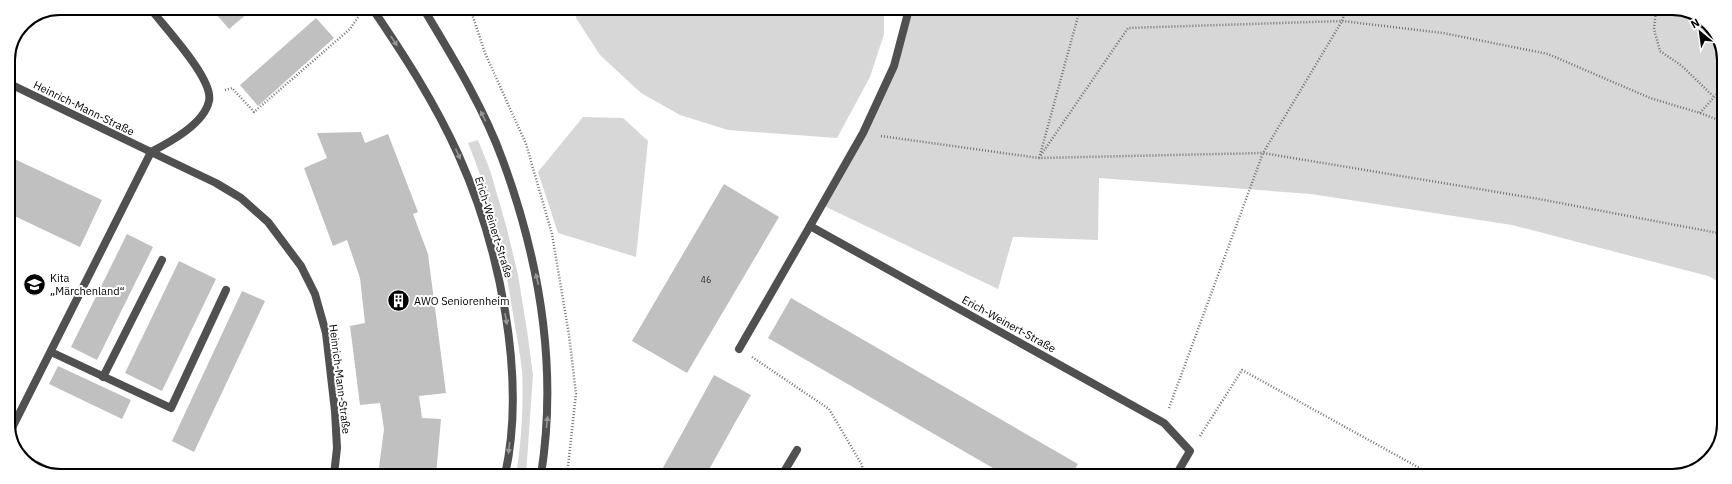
<svg xmlns="http://www.w3.org/2000/svg" width="1732" height="484" font-family="'IBM Plex Sans',sans-serif">
<rect width="100%" height="100%" fill="#fff"/>
<!-- green -->
<g fill="#d7d7d7">
<polygon points="575,9 884,9 884,34 870,77 837,138 728,130 680,115 641,93 600,55 576,18"/>
<polygon points="909,9 1685,10 1711,26 1724,57 1723,284 1708,276 1512,225 1311,194 1099,178 1098,240 1013,237 998,289 822,205 894,66"/>
<polygon points="583,117 623,118 648,141 636,257 558,233 538,172"/>
<path d="M478,140L490,170L507,229L518,275L527,330L533,375L526,475H516C521,447 524,400 522,371C520,350 515,329 512,308C503,251 490,196 468,143Z"/>
</g>
<!-- building -->
<g fill="#c0c0c0">
<polygon points="211,8 254,8 229,29"/>
<polygon points="316,18 334,38 258,106 240,85"/>
<polygon points="361,132 365,143 388,134 418,212 413,214 428,254 446,393 419,396 422,418 441,419 436,475 378,475 384,429 380,403 360,405 350,326 365,323 360,278 347,240 333,246 304,168 327,158 317,133"/>
<polygon points="8,156 102,200 80,247 8,213"/>
<polygon points="724,184 779,217 687,373 632,341"/>
<polygon points="127,234 153,247 97,360 71,347"/>
<polygon points="179,261 216,279 162,391 125,373"/>
<polygon points="242,291 265,301 194,452 172,441"/>
<polygon points="791,298 1078,464 1071,475 1005,475 768,338"/>
<polygon points="58,366 131,400 122,419 49,384"/>
<polygon points="714,375 751,395 736,421 706,475 659,475"/>
</g>
<g fill="none" stroke-linecap="round" stroke-linejoin="round">
<!-- path -->
<g stroke="#727272" stroke-width="2.5" stroke-dasharray="1 2" stroke-linecap="butt">
<polyline points="470,8 485,53 526,144 552,234 569,335 576,394 567,475"/>
<polyline points="1656,10 1654,29 1660,51 1682,66 1713,96"/>
<polyline points="225,90 232,88 254,112 350,29 358,17"/>
<polyline points="1700,113 1724,86"/>
<polyline points="881,136 1039,158 1263,153 1539,199 1723,234"/>
<polyline points="1040,155 1080,9"/>
<polyline points="1039,158 1128,28 1342,21 1443,33 1548,54 1650,98 1700,113 1724,122"/>
<polyline points="752,357 829,409 862,465 863,475"/>
<polyline points="1169,408 1263,153 1342,21 1346,9"/>
<polyline points="1200,436 1242,370 1434,476"/>
</g>
<!-- service -->
<g stroke="#505050" stroke-width="8">
<polyline points="151,152 216,183 241,198 268,222 301,266 315,294 326,333 335,411 337,448 334,475"/>
<polyline points="51,352 171,408 226,290"/>
<polyline points="103,377 162,260"/>
<polyline points="20,457 55,474"/>
</g>
<!-- minor -->
<g stroke="#505050" stroke-width="8">
<polyline points="909,9 894,66 863,133 810,226 1164,423 1190,451 1176,475"/>
<polyline points="8,83 151,152"/>
<polyline points="739,349 810,226"/>
<path d="M10,432L151,152C170,142 204,124 209,101C214,79 164,27 150,8"/>
<polyline points="782,475 797,450"/>
</g>
<!-- tertiary -->
<g stroke="#505050" stroke-width="8">
<path d="M372,8C404,55 435,103 458,154C499,245 527,376 505,475"/>
<path d="M423,8C452,56 484,108 503,161C540,262 558,367 541,475"/>
</g>
</g>
<!-- one-way arrows -->
<defs><path id="oneway-solid" d="M-6-.8H1V-3.2L6.5 0L1 3.2V.8H-6Z"/></defs>
<g fill="#969696">
<use href="#oneway-solid" transform="translate(394 41) rotate(57)"/>
<use href="#oneway-solid" transform="translate(483 116) rotate(-117)"/>
<use href="#oneway-solid" transform="translate(458 154) rotate(66)"/>
<use href="#oneway-solid" transform="translate(537 279) rotate(-104)"/>
<use href="#oneway-solid" transform="translate(506 319) rotate(80)"/>
<use href="#oneway-solid" transform="translate(547 422) rotate(-84)"/>
<use href="#oneway-solid" transform="translate(509 448) rotate(97)"/>
</g>
<!-- icons -->
<defs>
<symbol id="school-disc" viewBox="-11 -11 22 22"><circle r="9.5" fill="#000" stroke="#fff"/><path d="M0-5L7-2L0 1L-7-2ZM-4 1L0 2.5L4 1V4Q0 6-4 4Z" fill="#fff"/></symbol>
<symbol id="building-disc" viewBox="-11 -11 22 22"><circle r="9.5" fill="#000" stroke="#fff"/><path d="M-4-6H4V6H1V3H-1V6H-4ZM-2.5-4.3h1.7v1.8h-1.7ZM.8-4.3h1.7v1.8H.8ZM-2.5-1h1.7V.8h-1.7ZM.8-1h1.7V.8H.8Z" fill="#fff"/></symbol>
</defs>
<g fill-rule="evenodd">
<use href="#school-disc" x="22" y="272" width="25" height="25"/>
<use href="#building-disc" x="386" y="288" width="25" height="25"/>
</g>
<g text-anchor="middle" dominant-baseline="central" stroke-width="4" stroke-linejoin="round" paint-order="stroke">
<!-- number labels -->
<g font-size="9" fill="#303030">
<text x="706" y="279">46</text>
</g>
<!-- street labels -->
<g font-size="11" fill="#000" stroke="#fff">
<text transform="translate(84 108) rotate(26)">Heinrich-Mann-Straße</text>
<text transform="translate(494 227) rotate(73)">Erich-Weinert-Straße</text>
<text transform="translate(1009 324) rotate(29)">Erich-Weinert-Straße</text>
<text transform="translate(340 379) rotate(83)">Heinrich-Mann-Straße</text>
</g>
<!-- poi labels -->
<g font-size="11" fill="#000" stroke="#fff" text-anchor="start">
<text x="50" y="278">Kita<tspan x="50" dy="13">„Märchenland“</tspan></text>
<text x="414" y="301">AWO Seniorenheim</text>
</g>
</g>
<!-- crop -->
<path d="M0 0H1732V484H0ZM60 15H1672A45 45 0 0 1 1717 60V424A45 45 0 0 1 1672 469H60A45 45 0 0 1 15 424V60A45 45 0 0 1 60 15Z" fill="#fff" fill-rule="evenodd"/>
<path fill="none" stroke="#000" stroke-width="2" d="M60 15H1672A45 45 0 0 1 1717 60V424A45 45 0 0 1 1672 469H60A45 45 0 0 1 15 424V60A45 45 0 0 1 60 15Z"/>
<!-- north arrow -->
<g transform="translate(1700 32) rotate(331)" stroke="#ffffff" stroke-width="3" paint-order="stroke">
<path d="M0-3L7 15L0 10L-7 15Z" fill="#000000"/>
<text y="-6" font-size="11" font-weight="bold" text-anchor="middle" fill="#000000">N</text>
</g>
</svg>
